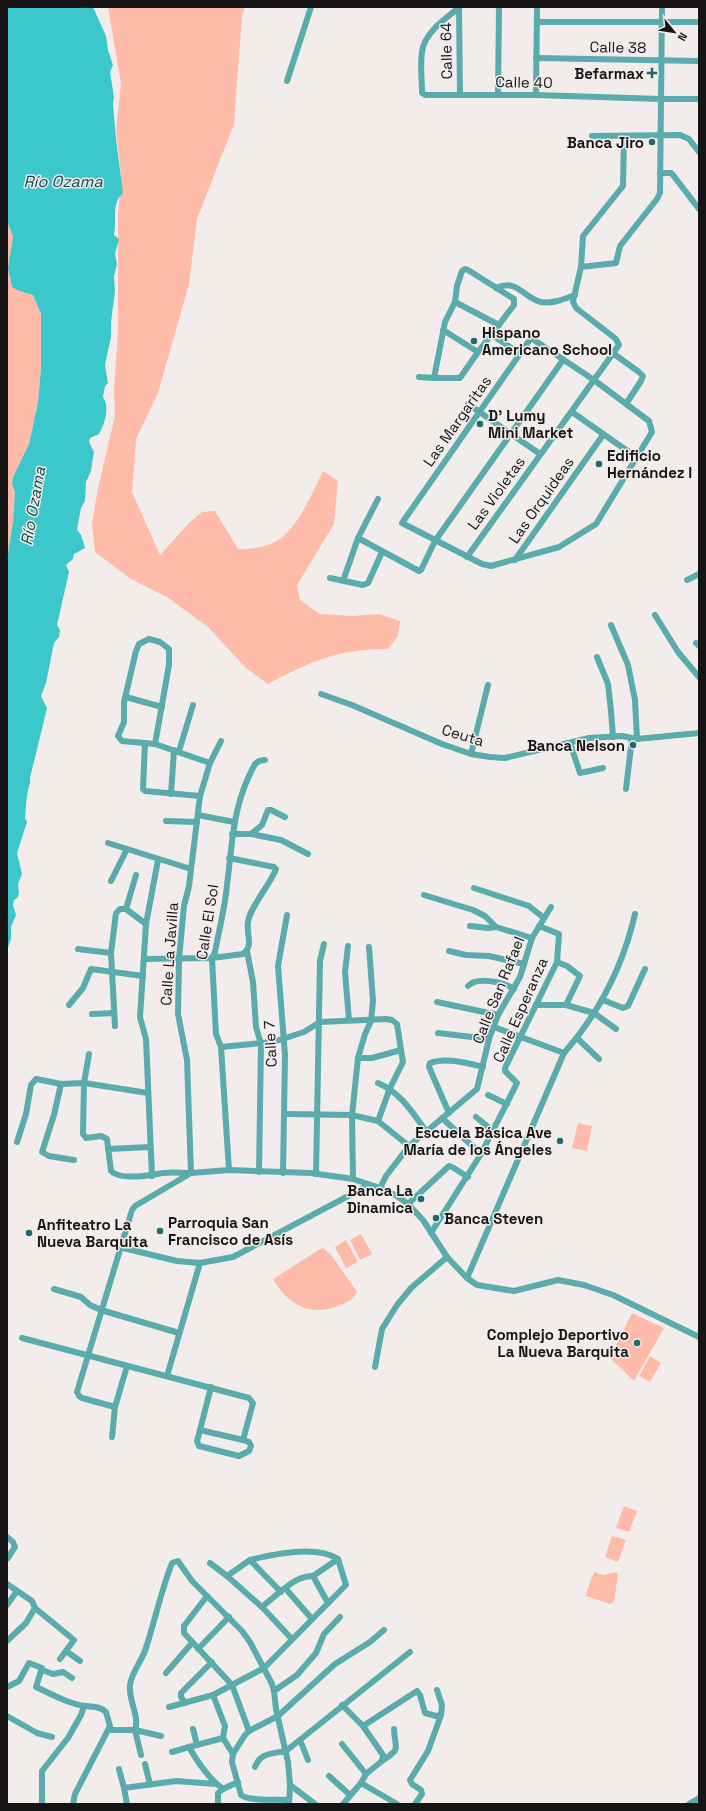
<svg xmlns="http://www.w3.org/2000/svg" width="706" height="1811" font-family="'Space Grotesk',sans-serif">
<rect width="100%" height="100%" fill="#f2eceb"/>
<!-- green -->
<g fill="#febbaa">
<path d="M108,7H245L242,16L234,124L197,219L189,284L158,393L136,439L132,492L160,555L189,523L202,512L215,511L238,549C251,549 263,548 275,542C296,532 313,492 323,471L338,481L334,524L297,585L300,600L320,614L353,616L379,614L400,621L398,636L388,649C338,649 311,661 268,684L246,668L208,627L167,597L131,579L95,552L92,524L98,488L115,416L114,389L118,333V214L121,174L116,129L121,84Z"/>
<polygon points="7,208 8,210 8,223 13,237 9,268 12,286 19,291 33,295 41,314 41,368 38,402 29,444 13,477 12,484 15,492 13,522 7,559"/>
<polygon points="578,1123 592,1126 587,1151 572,1148"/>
<polygon points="361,1234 372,1254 360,1260 350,1240"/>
<polygon points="346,1240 358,1262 346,1268 335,1247"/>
<path d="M323,1248L332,1256L357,1292C353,1300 347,1303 338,1306C310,1317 287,1304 273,1279L320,1249Z"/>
<polygon points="632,1313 664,1328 634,1381 610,1358"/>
<polygon points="650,1356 661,1363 650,1382 639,1376"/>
<polygon points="624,1506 637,1511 629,1532 616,1528"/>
<polygon points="612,1536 626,1540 618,1562 605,1557"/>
<polygon points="595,1572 603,1575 616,1572 618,1574 614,1602 610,1604 586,1596 591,1579"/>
</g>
<!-- water -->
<path fill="#3cc8ca" d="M7,7H93L106,36L108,50L113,65L110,72L114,97L113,104L116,139L123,193C111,203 117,221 114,235L119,239L115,254L117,264L114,277L115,291L111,322V337L105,365L108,383L105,386L103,397C110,407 105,424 99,434L90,438L89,442L94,452L93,457L91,471L86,482L85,501L81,508L77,530L81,535L85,548L74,554L73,559L66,565L69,572L57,625L60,630L59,637L54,643L46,683L41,696L47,708L30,778C31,783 29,785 28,791C26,799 26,809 25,818L27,822L17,853L22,874L18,884L19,894L17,898L14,900L13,905L16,915L11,927V939L7,950V559L13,522L15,492L12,484L13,477L29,444L38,402L41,368V314L33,295L19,291L12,287L8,268L13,237L8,223V210L7,208Z"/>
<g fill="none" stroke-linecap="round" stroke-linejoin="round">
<!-- minor -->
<g stroke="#5aabac" stroke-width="6">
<polyline points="459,7 460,95"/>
<path d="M460,7C446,18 424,33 422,52C420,65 422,79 422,93L426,95H536L661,99H699"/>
<polyline points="537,22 699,22"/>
<polyline points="536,58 699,61"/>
<polyline points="287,81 311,7"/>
<polyline points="498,95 499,7"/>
<polyline points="536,95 537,7"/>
<polyline points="592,136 680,135 689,139 699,152"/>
<polyline points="660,173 671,173 673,175 699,209"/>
<polyline points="581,267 583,236 623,186 624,136"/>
<path d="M496,288C518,278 523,298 541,302C553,304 564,299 575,295"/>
<polyline points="455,302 499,325"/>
<polyline points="443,330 478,352 514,305 514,299 468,270 465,269 462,271 457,286 455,302 445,322 434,378 460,378 478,352"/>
<polyline points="492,335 519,353"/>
<polygon points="531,338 594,380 649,421 652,432 596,524 559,547 491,566 482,564 402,523"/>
<polyline points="614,354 639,372 643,376 641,381 626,404"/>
<polyline points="419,377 434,378"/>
<polyline points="468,404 540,454"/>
<polyline points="572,412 636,457"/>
<polyline points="358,538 419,571 421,570 435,541 563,360"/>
<polyline points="467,557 619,345 616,339 576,308 573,302 574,297 581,267 616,263 620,246 657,199 660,193 662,7"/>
<polyline points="515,560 603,435"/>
<polyline points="330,578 363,585 368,583 382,552"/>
<polyline points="687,580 699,574"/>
<polyline points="343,581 358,538 378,499"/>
<polyline points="655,615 678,652 699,677"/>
<polyline points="611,625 628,665 635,700 637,739"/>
<polyline points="696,643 699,646"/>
<polyline points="597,657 608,684 611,711 613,737"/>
<polyline points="321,694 352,705 442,744 471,754 490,757 505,758 589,738 622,736 637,739 699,733"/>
<polyline points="126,697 162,707"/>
<polyline points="145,743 143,789 145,791 200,796"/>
<polyline points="570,743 580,773 603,768"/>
<polyline points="155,744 169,665 169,649 160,642 149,639 139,644 136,651 124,702 124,722 118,736 122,741 155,744 210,763"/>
<polyline points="179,751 193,705"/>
<polyline points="471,754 488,685"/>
<polyline points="626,789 632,738"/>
<polyline points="171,794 174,750"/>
<polyline points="198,815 234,822"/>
<polyline points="166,821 197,822"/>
<polyline points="232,834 251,834 262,825 268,810 271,810 285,817"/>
<polyline points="251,834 281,840 308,854"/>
<polyline points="108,843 191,869"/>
<polyline points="111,881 127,849"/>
<polyline points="474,888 529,906 544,918"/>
<polyline points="424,895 473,910 485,916 496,927 532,938"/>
<polyline points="126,909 136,875"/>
<polyline points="470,926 488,928 496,927"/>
<polyline points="348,946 345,972 349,1020"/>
<polyline points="78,949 111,953"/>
<polyline points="247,951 253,982 256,1027 261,1044 259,1172"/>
<polyline points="449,951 466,955 489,956 524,964"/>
<path d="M145,959L212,958L243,954C254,946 246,934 248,922C250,907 270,885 276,869L274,867L229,858"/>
<polyline points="557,962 567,966 580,976 566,1005"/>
<path d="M468,986C476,976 504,982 514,989"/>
<polyline points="603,1000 623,1008 628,1006 645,969"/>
<polyline points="437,1002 498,1015"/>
<polyline points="69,1005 83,988 91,969 143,976"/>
<polyline points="536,1005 566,1005 594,1013 616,1029"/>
<polyline points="92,1014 114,1013"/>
<polyline points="115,1026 111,953 116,913 120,909 126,909 146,924"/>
<polyline points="494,1027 564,1053"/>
<polyline points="438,1033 489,1039"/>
<polyline points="577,1038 599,1059"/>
<polyline points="221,1047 273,1042 304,1032 320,1022 386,1019 392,1020 397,1024 401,1050"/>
<path d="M89,1054L84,1083L83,1134L86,1138L101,1136L107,1139L111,1171C121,1181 150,1175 163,1173C172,1172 182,1173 191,1173L187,1060L178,1014L179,959L184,906L189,886L200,796L210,763L221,741"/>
<polyline points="358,1058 372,1058 401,1050 403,1062 390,1088 378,1121"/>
<path d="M378,1083C401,1093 412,1112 426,1131"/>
<polyline points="61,1084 54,1115 42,1152 49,1156 74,1160"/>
<polyline points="488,1095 507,1104"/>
<path d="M449,1113L429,1067L430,1063C446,1057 467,1063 483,1067"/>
<polyline points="284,1114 352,1115 378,1121 409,1146"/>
<polyline points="476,1117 493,1131"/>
<polyline points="442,1118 481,1154"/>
<polyline points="17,1142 26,1114 31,1085 36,1079 61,1084 84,1083 148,1093"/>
<polyline points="108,1149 150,1147"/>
<path d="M229,1170L221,1047L216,1034L212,958L215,952C219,930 225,908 227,885C233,840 232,806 255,764L259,761L265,760"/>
<polyline points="283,1173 285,1055 278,966 287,915"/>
<polyline points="316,1174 320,961 324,944"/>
<polyline points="152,1176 146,1039 140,1017 146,924 158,860"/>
<polyline points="353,1179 352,1115 358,1058 365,1034 371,1021 373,1001 369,947"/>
<polyline points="380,1188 386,1176 409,1146 477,1089 489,1039 498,1015 520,977 532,938 551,907"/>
<polyline points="408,1204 449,1166 452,1167 468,1177"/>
<polyline points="431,1233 481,1154 517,1083 505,1071 505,1068 557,962 559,934 539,926"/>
<polyline points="119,1247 177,1261 200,1263 233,1257 369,1185"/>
<path d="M467,1278L564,1053C599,1013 623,966 635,914"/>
<polyline points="54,1289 81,1297 90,1305 101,1310 179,1333"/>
<polyline points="22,1338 249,1398 253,1403 243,1440 200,1430 211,1387"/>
<polyline points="375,1367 382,1329 397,1305 411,1288 447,1257"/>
<polyline points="167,1376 200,1263"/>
<polyline points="115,1407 82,1398 79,1396 77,1392 132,1210 135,1206 191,1173 229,1170 311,1173 353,1179 380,1188 397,1196 408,1204 423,1220 447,1257 467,1278 477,1285 514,1291 558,1280 584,1285 613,1295 699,1337"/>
<polyline points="200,1430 197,1441 199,1446 239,1456 249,1451 251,1446 249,1442 243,1440"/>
<polyline points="112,1437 115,1407 127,1366"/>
<polyline points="7,1537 13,1542 15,1547 7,1559"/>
<polyline points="210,1563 227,1576"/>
<polyline points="313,1576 338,1559"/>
<polyline points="7,1584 32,1601 35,1608 26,1623 7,1641"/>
<polyline points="282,1590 262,1607 291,1638"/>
<polyline points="207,1596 184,1626 184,1633 232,1685 249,1731"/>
<polyline points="7,1605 17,1591"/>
<polyline points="262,1607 227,1576 250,1560 281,1592"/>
<polyline points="35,1608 74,1640 60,1659"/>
<path d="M312,1619L285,1588C294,1581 302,1576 313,1576L328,1603"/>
<polyline points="198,1649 229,1617"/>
<polyline points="66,1651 80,1661"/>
<polyline points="42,1670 53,1674 63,1672 72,1678"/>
<polyline points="166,1673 192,1643"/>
<path d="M7,1687L19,1681L29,1663L42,1668L36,1687C51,1694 69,1704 86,1706C93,1707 100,1706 106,1712L110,1726L75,1794L73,1804"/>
<polyline points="274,1691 297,1675 316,1653 324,1634 340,1617"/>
<polyline points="213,1695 225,1726 223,1738"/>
<polyline points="185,1703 181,1697 181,1693 212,1662"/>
<polyline points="342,1705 363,1726 383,1755 382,1761 366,1774 361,1783 343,1804"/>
<path d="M169,1707L213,1695L264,1668L346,1585L338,1559C317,1545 273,1554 250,1560"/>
<polyline points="7,1716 37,1733 52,1737"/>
<polyline points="363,1726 417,1691 420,1695 425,1713 436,1716 441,1715 442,1705 437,1690"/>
<polyline points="193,1729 197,1745"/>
<path d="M109,1730H135C140,1716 128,1700 130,1685C132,1671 142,1661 146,1648C155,1620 161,1591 172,1563L178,1561L192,1581L242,1631L250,1642L272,1684L274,1691L276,1709L288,1762L290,1785L289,1804"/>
<path d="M223,1738L189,1747C198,1763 208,1778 223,1789L238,1782"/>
<polyline points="223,1738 233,1754"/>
<polyline points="300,1740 308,1760"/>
<polyline points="342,1744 366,1774"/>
<polyline points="172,1752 189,1747"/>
<polyline points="141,1755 135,1730 161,1736"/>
<path d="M382,1761C402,1748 395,1750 394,1729"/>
<polyline points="145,1764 150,1784"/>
<path d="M255,1767C261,1752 272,1754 286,1751L410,1652"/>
<polyline points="119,1769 124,1788"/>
<polyline points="329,1776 350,1795"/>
<polyline points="361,1783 397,1804"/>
<polyline points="290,1785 315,1804"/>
<path d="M289,1800C278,1799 250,1802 241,1795L232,1762L233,1754L245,1735L249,1731L278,1716L335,1664L370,1642L384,1630"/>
<polyline points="42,1804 42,1771 68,1738 81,1715 84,1706"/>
<polyline points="127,1804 124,1788 176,1781 216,1784"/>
<polyline points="218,1804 218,1793 223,1789"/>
<polyline points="415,1804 422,1794 421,1790 412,1784 410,1780 428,1751 441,1715"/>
<polyline points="689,1804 699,1798"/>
</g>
</g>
<!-- markers -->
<g fill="#1f6b6c" stroke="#f2eceb" stroke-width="1.5">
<path d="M650 67h4v4h4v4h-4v4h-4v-4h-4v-4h4z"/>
<circle cx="652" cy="142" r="4"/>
<circle cx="474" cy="341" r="4"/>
<circle cx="480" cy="424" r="4"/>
<circle cx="599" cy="464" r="4"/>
<circle cx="633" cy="745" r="4"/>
<circle cx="560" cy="1141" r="4"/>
<circle cx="421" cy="1199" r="4"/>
<circle cx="436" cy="1218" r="4"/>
<circle cx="160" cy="1231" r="4"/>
<circle cx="29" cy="1233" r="4"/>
<circle cx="637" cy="1343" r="4"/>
</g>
<g text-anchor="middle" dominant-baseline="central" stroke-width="3" stroke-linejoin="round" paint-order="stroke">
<!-- street labels -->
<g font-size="15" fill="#161414" stroke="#f2eceb">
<text transform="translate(618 47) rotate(1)">Calle 38</text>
<text transform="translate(446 51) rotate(-91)">Calle 64</text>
<text transform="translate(524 82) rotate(1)">Calle 40</text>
<text transform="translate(457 421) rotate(-55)">Las Margaritas</text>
<text transform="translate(496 493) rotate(-54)">Las Violetas</text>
<text transform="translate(541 500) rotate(-55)">Las Orquideas</text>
<text transform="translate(463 735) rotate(17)">Ceuta</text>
<text transform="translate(207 922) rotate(-81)">Calle El Sol</text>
<text transform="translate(169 954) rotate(-86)">Calle La Javilla</text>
<text transform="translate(498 990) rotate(-68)">Calle San Rafael</text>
<text transform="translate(520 1010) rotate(-66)">Calle Esperanza</text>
<text transform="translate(270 1044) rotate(-93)">Calle 7</text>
</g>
<!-- poi labels -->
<g font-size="15" font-weight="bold" fill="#161414" stroke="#f2eceb" text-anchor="end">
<text x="644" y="73">Befarmax</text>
<text x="644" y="142">Banca Jiro</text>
<text x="482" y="332" text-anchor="start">Hispano<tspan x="482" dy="17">Americano School</tspan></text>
<text x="488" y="415" text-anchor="start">D' Lumy<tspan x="488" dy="17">Mini Market</tspan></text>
<text x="607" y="455" text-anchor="start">Edificio<tspan x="607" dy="17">Hernández I</tspan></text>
<text x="625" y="745">Banca Nelson</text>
<text x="552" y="1132">Escuela Básica Ave<tspan x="552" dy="17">María de los Ángeles</tspan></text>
<text x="413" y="1190">Banca La<tspan x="413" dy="17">Dinamica</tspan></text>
<text x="444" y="1218" text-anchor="start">Banca Steven</text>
<text x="168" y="1222" text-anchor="start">Parroquia San<tspan x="168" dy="17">Francisco de Asís</tspan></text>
<text x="37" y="1224" text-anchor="start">Anfiteatro La<tspan x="37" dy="17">Nueva Barquita</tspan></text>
<text x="629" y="1334">Complejo Deportivo<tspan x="629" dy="17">La Nueva Barquita</tspan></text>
</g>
<!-- water labels -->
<g font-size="16" font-style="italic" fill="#0f4b4c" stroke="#f2eceb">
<text x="63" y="181">Río Ozama</text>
<text transform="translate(33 506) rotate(-80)">Río Ozama</text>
</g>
</g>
<!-- border -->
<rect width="706" height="1811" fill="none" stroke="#161414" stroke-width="16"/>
<!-- north arrow -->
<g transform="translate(674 32) rotate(120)" stroke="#f2eceb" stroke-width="3" paint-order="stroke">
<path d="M0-3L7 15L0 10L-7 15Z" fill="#161414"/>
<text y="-6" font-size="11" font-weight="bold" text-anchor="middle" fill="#161414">N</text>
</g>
</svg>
